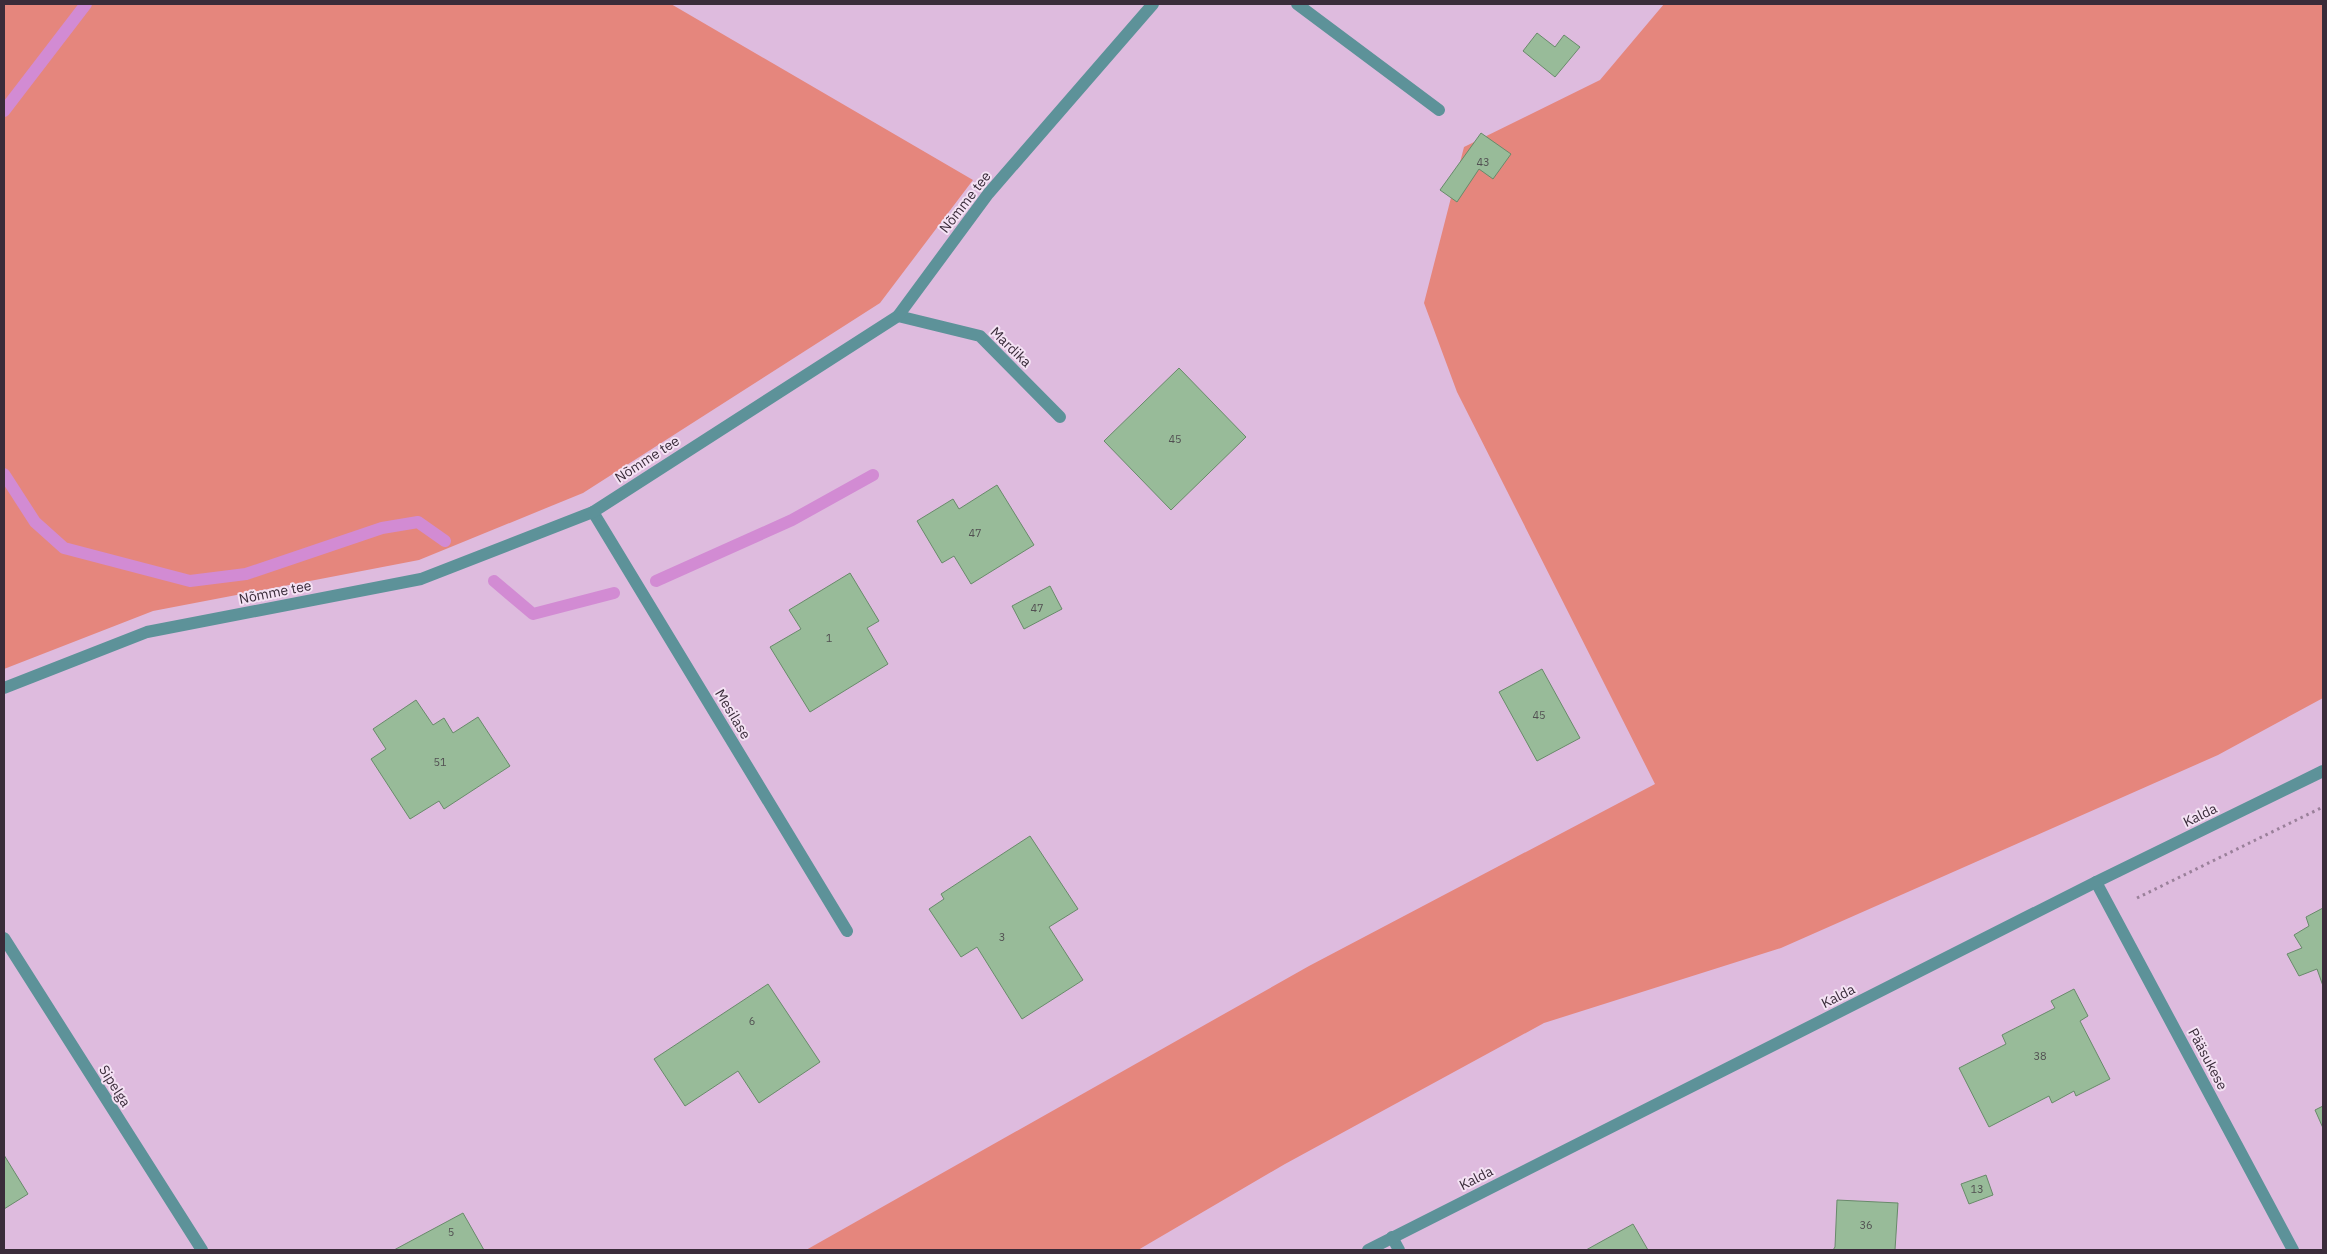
<svg xmlns="http://www.w3.org/2000/svg" width="2327" height="1254" font-family="'IBM Plex Sans',sans-serif">
<rect width="100%" height="100%" fill="#debbde"/>
<!-- green -->
<g fill="#e5867d">
<polygon points="4,4 671,4 973,180 880,303 583,493 419,560 153,611 4,669"/>
<polygon points="1664,4 2323,4 2323,698 2218,755 1781,948 1544,1023 1285,1164 1138,1250 806,1250 1309,966 1655,784 1457,392 1424,303 1464,147 1600,80"/>
</g>
<g fill="none" stroke-linecap="round" stroke-linejoin="round">
<!-- stream -->
<g stroke="#d28bd3" stroke-width="12">
<polyline points="4,111 86,4"/>
<polyline points="4,474 35,522 64,548 190,581 246,574 382,528 418,522 445,541"/>
<polyline points="494,581 533,614 614,593"/>
<polyline points="656,581 792,520 873,475"/>
</g>
</g>
<!-- building -->
<g fill="#98bb99" stroke="#688a6a">
<polygon points="1537,33 1555,47 1564,35 1580,47 1555,77 1523,51"/>
<polygon points="1481,133 1511,154 1493,179 1479,169 1457,202 1440,190"/>
<polygon points="1179,368 1246,437 1171,510 1104,441"/>
<polygon points="997,485 1034,545 971,584 954,556 942,563 917,521 953,499 959,509"/>
<polygon points="850,573 879,621 867,628 888,664 810,712 770,647 801,629 789,610"/>
<polygon points="1050,586 1062,609 1024,629 1012,606"/>
<polygon points="1542,669 1580,738 1537,761 1499,692"/>
<polygon points="416,700 433,725 444,718 453,733 478,717 510,766 444,809 439,801 410,819 371,759 386,749 373,729"/>
<polygon points="1030,836 1078,909 1049,927 1083,980 1022,1019 977,947 961,957 929,909 944,899 941,894"/>
<polygon points="2323,908 2323,986 2317,969 2299,976 2287,954 2302,948 2294,935 2309,926 2306,917"/>
<polygon points="768,984 820,1062 759,1103 738,1071 685,1106 654,1059"/>
<polygon points="2074,989 2088,1016 2080,1021 2110,1079 2076,1096 2074,1091 2052,1103 2049,1096 1989,1127 1959,1068 2006,1044 2002,1035 2055,1008 2051,1001"/>
<polygon points="2323,1106 2323,1128 2315,1110"/>
<polygon points="4,1155 28,1194 4,1209"/>
<polygon points="1986,1175 1993,1195 1969,1204 1961,1184"/>
<polygon points="1837,1200 1898,1203 1895,1250 1833,1250 1835,1247"/>
<polygon points="463,1213 484,1250 394,1250"/>
<polygon points="1633,1224 1648,1250 1586,1250"/>
</g>
<g fill="none" stroke-linecap="round" stroke-linejoin="round">
<!-- path -->
<polyline stroke="#9a809a" stroke-width="3" stroke-dasharray="2.5 4" stroke-linecap="butt" points="2137,898 2323,807"/>
<!-- minor -->
<g stroke="#5d9299" stroke-width="12">
<polyline points="1297,4 1439,110"/>
<polyline points="898,316 980,336 1060,417"/>
<polyline points="593,512 847,931"/>
<polyline points="4,688 147,632 421,579 593,512 898,316 988,194 1153,4"/>
<polyline points="2096,882 2293,1250"/>
<polyline points="4,938 202,1250"/>
<polyline points="1392,1237 1399,1250"/>
<polyline points="1368,1250 2096,882 2323,771"/>
</g>
</g>
<g text-anchor="middle" dominant-baseline="central" stroke-width="4" stroke-linejoin="round" paint-order="stroke">
<!-- number labels -->
<g font-size="11" fill="#525052">
<text x="1483" y="162">43</text>
<text x="1175" y="439">45</text>
<text x="975" y="533">47</text>
<text x="1037" y="608">47</text>
<text x="829" y="638">1</text>
<text x="1539" y="715">45</text>
<text x="440" y="762">51</text>
<text x="1002" y="937">3</text>
<text x="752" y="1021">6</text>
<text x="2040" y="1056">38</text>
<text x="1977" y="1189">13</text>
<text x="1866" y="1225">36</text>
<text x="451" y="1232">5</text>
</g>
<!-- street labels -->
<g font-size="14" fill="#3a2c3a" stroke="#f4e2f4">
<text transform="translate(965 202) rotate(-52)">Nõmme tee</text>
<text transform="translate(1011 347) rotate(44)">Mardika</text>
<text transform="translate(647 459) rotate(-33)">Nõmme tee</text>
<text transform="translate(275 592) rotate(-11)">Nõmme tee</text>
<text transform="translate(733 714) rotate(59)">Mesilase</text>
<text transform="translate(2200 815) rotate(-26)">Kalda</text>
<text transform="translate(1838 996) rotate(-27)">Kalda</text>
<text transform="translate(2208 1059) rotate(62)">Pääsukese</text>
<text transform="translate(115 1086) rotate(58)">Sipelga</text>
<text transform="translate(1476 1178) rotate(-27)">Kalda</text>
</g>
</g>
<!-- border -->
<rect width="2327" height="1254" fill="none" stroke="#3a2c3a" stroke-width="10"/>
</svg>
